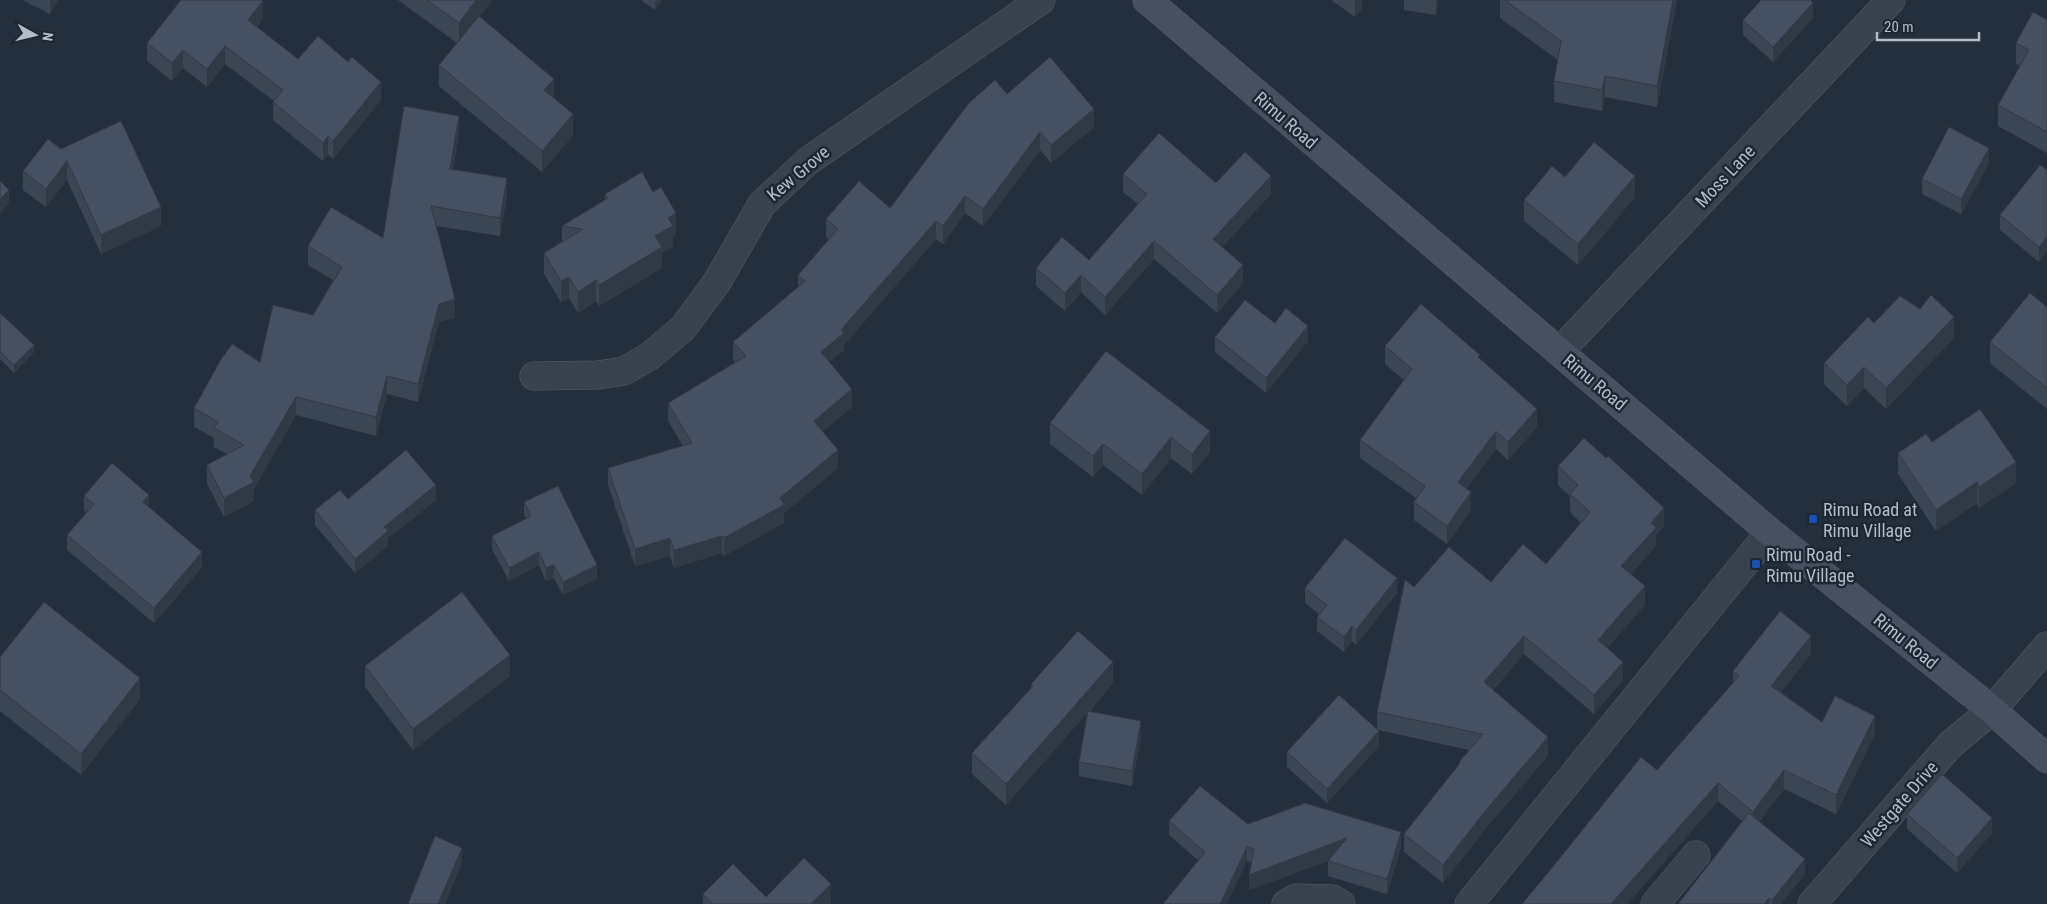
<svg xmlns="http://www.w3.org/2000/svg" width="2047" height="904" font-family="'Roboto Condensed',sans-serif">
<rect width="100%" height="100%" fill="#242f3e"/>
<g fill="none" stroke-linecap="round" stroke-linejoin="round">
<defs>
<g id="minor">
<polyline points="1559,352 1891,0"/>
<polyline points="534,376 598,375 624,371 650,356 683,328 717,282 762,204 808,161 1041,0"/>
<polyline points="1286,904 1296,898 1332,899 1341,904"/>
<polyline points="1469,904 1770,532"/>
<polyline points="1655,904 1696,855"/>
<polyline points="1812,904 1950,745 1992,710 2047,646"/>
</g>
<polyline id="secondary" points="1147,0 1770,532 1992,710 2047,759"/>
</defs>
<!-- minor casing -->
<use href="#minor" stroke="#565f6c" stroke-width="29"/>
<!-- secondary casing -->
<use href="#secondary" stroke="#565f6c" stroke-width="29"/>
<!-- minor -->
<use href="#minor" stroke="#38414e" stroke-width="28"/>
<!-- secondary -->
<use href="#secondary" stroke="#465061" stroke-width="28"/>
</g>
<!-- wall -->
<g fill="#3b4654">
<polygon points="22,0 58,0 50,14"/>
<polygon points="398,0 492,0 480,16 554,99 573,135 542,172 439,86 439,65 457,43"/>
<polygon points="641,0 662,0 655,10"/>
<polygon points="1331,0 1362,0 1362,9 1355,17"/>
<polygon points="1404,0 1438,0 1436,15 1404,10"/>
<polygon points="1500,0 1677,0 1657,107 1605,97 1602,111 1554,102 1554,81 1558,60 1500,18"/>
<polygon points="1813,18 1773,62 1743,35 1743,20"/>
<polygon points="263,19 257,27 298,59 381,100 333,159 328,154 323,161 273,120 273,102 274,101 225,64 207,87 183,68 172,81 147,61 147,43"/>
<polygon points="2047,20 2047,153 1998,126 1998,105 2020,66 2016,64 2016,43"/>
<polygon points="1007,94 1094,127 1051,163 1040,150 983,226 965,213 943,244 936,239 844,345 844,350 829,362 852,407 823,431 838,468 784,513 784,523 724,556 722,553 674,568 670,556 635,566 608,485 608,468 683,446 668,421 668,403 736,362 733,359 733,342 798,287 798,275 829,239 826,237 826,219 890,208"/>
<polygon points="459,134 453,170 507,197 500,236 436,226 455,318 439,322 418,402 387,394 376,436 296,415 254,489 254,501 224,517 207,483 207,465 227,454 214,447 214,438 194,427 194,408 260,362 313,315 333,280 308,265 308,246 383,238"/>
<polygon points="61,149 161,226 101,254 67,180 46,207 23,190 23,171"/>
<polygon points="1989,163 1961,214 1922,194 1922,179"/>
<polygon points="2047,170 2047,251 2039,262 2000,230 2000,215"/>
<polygon points="1123,174 1216,183 1271,194 1222,247 1243,283 1217,313 1154,259 1105,315 1081,292 1065,311 1036,286 1036,268 1089,260 1138,204 1123,192"/>
<polygon points="605,194 676,234 673,236 673,247 662,253 662,268 599,306 596,301 578,313 569,298 561,302 544,274 544,253 562,242 562,226 605,200"/>
<polygon points="1635,197 1578,265 1524,221 1524,200"/>
<polygon points="2047,307 2047,409 1990,363 1990,342"/>
<polygon points="0,313 34,352 14,373 0,359"/>
<polygon points="1275,323 1308,341 1266,393 1215,352 1215,337"/>
<polygon points="1874,323 1954,338 1886,409 1864,388 1847,406 1824,384 1824,363"/>
<polygon points="1385,346 1480,359 1537,427 1508,460 1496,449 1466,489 1471,510 1447,544 1414,520 1414,502 1416,498 1360,458 1360,440 1404,380 1385,364"/>
<polygon points="1050,423 1210,431 1210,452 1192,474 1171,458 1142,495 1103,465 1093,477 1050,444"/>
<polygon points="1932,442 2016,483 1979,508 1977,503 1936,531 1898,474 1898,453"/>
<polygon points="1558,466 1664,526 1656,535 1656,546 1631,574 1645,605 1607,648 1623,680 1594,714 1524,654 1493,690 1548,756 1486,828 1443,883 1404,852 1404,834 1459,764 1459,762 1469,750 1378,730 1379,746 1327,803 1287,767 1287,752 1377,729 1377,712 1414,587 1491,582 1546,564 1581,523 1570,512 1570,496 1558,485"/>
<polygon points="84,496 149,507 202,567 154,623 67,550 67,535 87,513 84,510"/>
<polygon points="348,499 436,500 388,538 388,546 355,573 315,525 315,510"/>
<polygon points="524,502 597,579 563,595 554,578 546,581 539,565 509,581 492,549 492,536 526,519 524,515"/>
<polygon points="1305,588 1397,593 1356,645 1352,641 1344,652 1317,631 1317,617 1319,614 1305,603"/>
<polygon points="1811,654 1781,692 1822,722 1875,734 1836,814 1784,789 1759,822 1805,874 1781,904 1678,904 1742,821 1718,801 1627,904 1522,904 1657,770 1733,683 1733,671"/>
<polygon points="0,657 140,699 81,775 0,711"/>
<polygon points="365,666 510,676 413,750 365,687"/>
<polygon points="1113,683 1089,712 1141,736 1132,786 1079,776 1079,762 1087,713 1006,805 972,774 972,753 1031,688 1031,684"/>
<polygon points="1907,814 1992,833 1957,873 1907,829"/>
<polygon points="1169,821 1248,824 1401,847 1387,894 1328,876 1328,861 1330,860 1249,890 1252,863 1247,861 1198,860 1169,835"/>
<polygon points="703,894 766,897 831,904 703,904"/>
</g>
<!-- shaded-wall -->
<g fill="#303945">
<polygon points="50,0 58,0 50,14"/>
<polygon points="476,0 492,0 459,44 459,23"/>
<polygon points="657,0 662,0 655,10 655,2"/>
<polygon points="1355,0 1362,0 1362,9 1355,17"/>
<polygon points="1436,0 1438,0 1436,15"/>
<polygon points="1673,0 1677,0 1657,107 1657,86"/>
<polygon points="263,1 263,19 248,38 248,20"/>
<polygon points="1813,3 1813,18 1773,62 1773,47"/>
<polygon points="225,46 225,64 207,87 207,69"/>
<polygon points="183,50 183,68 172,81 172,63"/>
<polygon points="1605,76 1605,97 1602,111 1602,90"/>
<polygon points="554,79 554,100 544,90"/>
<polygon points="381,82 381,100 333,159 333,141"/>
<polygon points="1094,109 1094,127 1051,163 1051,145"/>
<polygon points="573,114 573,135 542,172 542,151"/>
<polygon points="459,116 459,134 450,188 450,169"/>
<polygon points="1040,132 1040,150 983,226 983,209"/>
<polygon points="328,136 328,154 323,161 323,143"/>
<polygon points="1989,148 1989,163 1961,214 1961,199"/>
<polygon points="67,161 67,180 46,207 46,189"/>
<polygon points="1271,176 1271,194 1213,256 1213,239"/>
<polygon points="1635,176 1635,197 1578,265 1578,244"/>
<polygon points="507,178 507,197 500,236 500,218"/>
<polygon points="9,190 9,204 0,213 0,199"/>
<polygon points="965,196 965,213 943,244 943,226"/>
<polygon points="161,207 161,226 101,254 101,235"/>
<polygon points="676,213 676,234 673,236 673,247 662,253 662,268 599,306 599,285 668,218"/>
<polygon points="936,221 936,239 844,345 844,350 821,369 821,352 841,330"/>
<polygon points="2047,237 2047,251 2039,262 2039,247"/>
<polygon points="1154,241 1154,259 1105,315 1105,297"/>
<polygon points="1243,265 1243,283 1217,313 1217,295"/>
<polygon points="1081,275 1081,292 1065,311 1065,293"/>
<polygon points="569,277 569,298 561,302 561,281"/>
<polygon points="596,280 596,301 578,313 578,292"/>
<polygon points="455,299 455,318 439,322 418,402 418,384 439,304"/>
<polygon points="1954,317 1954,338 1886,409 1886,388"/>
<polygon points="1308,326 1308,341 1266,393 1266,378"/>
<polygon points="34,345 34,352 14,373 14,365"/>
<polygon points="1864,367 1864,388 1847,406 1847,385"/>
<polygon points="387,376 387,394 376,436 376,417"/>
<polygon points="852,389 852,407 814,439 814,421"/>
<polygon points="296,397 296,415 254,489 254,501 224,517 224,498 250,476"/>
<polygon points="1537,409 1537,427 1508,460 1508,442"/>
<polygon points="1210,431 1210,452 1192,474 1192,454"/>
<polygon points="1496,431 1496,449 1458,500 1458,482"/>
<polygon points="1171,437 1171,458 1142,495 1142,474"/>
<polygon points="1103,444 1103,465 1093,477 1093,456"/>
<polygon points="838,450 838,468 784,513 784,523 724,556 724,538 780,498"/>
<polygon points="2016,462 2016,483 1979,508 1979,487"/>
<polygon points="1977,482 1977,503 1936,531 1936,510"/>
<polygon points="436,485 436,500 388,538 388,546 355,573 355,559 384,527"/>
<polygon points="1471,492 1471,510 1447,544 1447,526"/>
<polygon points="149,495 149,510 143,502"/>
<polygon points="1664,508 1664,526 1656,535 1656,546 1621,585 1621,566 1651,523"/>
<polygon points="722,536 722,553 674,568 674,550"/>
<polygon points="670,538 670,556 635,566 635,549"/>
<polygon points="202,552 202,567 154,623 154,608"/>
<polygon points="539,552 539,565 509,581 509,568"/>
<polygon points="554,565 554,578 546,581 546,568"/>
<polygon points="597,565 597,579 563,595 563,582"/>
<polygon points="1397,578 1397,593 1356,645 1356,630"/>
<polygon points="1645,586 1645,605 1598,658 1598,640"/>
<polygon points="1352,626 1352,641 1344,652 1344,637"/>
<polygon points="1524,636 1524,654 1484,700 1484,682"/>
<polygon points="1811,636 1811,654 1771,704 1771,686"/>
<polygon points="510,655 510,676 413,750 413,729"/>
<polygon points="1113,662 1113,683 1006,805 1006,784"/>
<polygon points="1623,662 1623,680 1594,714 1594,695"/>
<polygon points="140,678 140,699 81,775 81,754"/>
<polygon points="1875,716 1875,734 1836,814 1836,795"/>
<polygon points="1141,721 1141,736 1132,786 1132,771"/>
<polygon points="1379,731 1379,746 1327,803 1327,789"/>
<polygon points="1548,737 1548,756 1486,828 1443,883 1443,865 1486,810"/>
<polygon points="1784,770 1784,789 1753,830 1753,812"/>
<polygon points="1718,783 1718,801 1627,904 1611,904"/>
<polygon points="1992,818 1992,833 1957,873 1957,858"/>
<polygon points="1401,832 1401,847 1387,894 1387,879"/>
<polygon points="1347,838 1347,853 1249,890 1249,875"/>
<polygon points="1247,847 1247,861 1227,904 1220,904"/>
<polygon points="462,848 462,863 445,904 438,904"/>
<polygon points="1805,859 1805,874 1781,904 1772,904 1772,900"/>
<polygon points="831,884 831,904 811,904"/>
<polygon points="1769,898 1769,904 1764,904"/>
</g>
<!-- building -->
<g fill="#455162" stroke="#303945">
<polygon points="181,0 261,0 263,1 248,20 298,59 318,36 348,62 352,57 381,82 333,141 328,136 323,143 273,102 283,90 225,46 207,69 183,50 172,63 147,43"/>
<polygon points="427,0 476,0 459,23"/>
<polygon points="1505,0 1673,0 1657,86 1605,76 1602,90 1554,81 1561,41"/>
<polygon points="1761,0 1810,0 1813,3 1773,47 1743,20"/>
<polygon points="2033,12 2047,20 2047,132 1998,105 2029,50 2016,43"/>
<polygon points="479,16 554,79 544,90 573,114 542,151 439,65"/>
<polygon points="1050,57 1094,109 1051,145 1040,132 983,209 965,196 943,226 936,221 841,330 844,333 821,352 852,389 814,421 838,450 780,498 784,505 724,538 722,536 674,550 670,538 635,549 608,468 692,443 668,403 746,356 733,342 805,281 798,275 838,229 826,219 859,181 890,208 969,103 995,80 1007,94"/>
<polygon points="404,106 459,116 450,169 507,178 500,218 431,206 455,299 439,304 418,384 387,376 376,417 296,397 250,476 254,482 224,498 207,465 244,445 214,428 218,422 194,408 220,361 232,344 260,362 273,305 313,315 342,267 308,246 331,207 383,238"/>
<polygon points="121,121 161,207 101,235 67,161 46,189 23,171 48,139 61,149"/>
<polygon points="1949,127 1989,148 1961,199 1922,179"/>
<polygon points="1159,133 1216,183 1245,152 1271,176 1213,239 1243,265 1217,295 1154,241 1105,297 1081,275 1065,293 1036,268 1062,237 1089,260 1147,194 1123,174"/>
<polygon points="1594,142 1635,176 1578,244 1524,200 1552,166 1565,177"/>
<polygon points="2040,165 2047,170 2047,237 2039,247 2000,215"/>
<polygon points="642,172 653,192 661,187 676,213 668,218 673,226 655,236 662,247 599,285 596,280 578,292 569,277 561,281 544,253 583,229 562,226 608,198 605,194"/>
<polygon points="0,181 9,190 0,199"/>
<polygon points="2030,293 2047,307 2047,388 1990,342"/>
<polygon points="1931,295 1954,317 1886,388 1864,367 1847,385 1824,363 1868,317 1874,323 1900,296 1920,309"/>
<polygon points="1245,300 1275,323 1286,308 1308,326 1266,378 1215,337"/>
<polygon points="1421,304 1480,355 1478,357 1537,409 1508,442 1496,431 1458,482 1471,492 1447,526 1414,502 1425,486 1360,440 1412,369 1385,346"/>
<polygon points="0,313 34,345 14,365 0,352"/>
<polygon points="1106,351 1210,431 1192,454 1171,437 1142,474 1103,444 1093,456 1050,423"/>
<polygon points="1980,409 2016,462 1979,487 1977,482 1936,510 1898,453 1926,434 1932,442"/>
<polygon points="1584,438 1606,458 1608,456 1664,508 1651,523 1656,528 1621,566 1645,586 1598,640 1623,662 1594,695 1524,636 1484,682 1548,737 1486,810 1443,865 1404,834 1460,763 1459,762 1483,734 1377,712 1405,580 1414,587 1449,547 1491,582 1523,544 1546,564 1590,512 1570,494 1578,485 1558,466"/>
<polygon points="406,450 436,485 384,527 388,531 355,559 315,510 340,490 348,499"/>
<polygon points="112,463 149,495 143,502 202,552 154,608 67,535 94,504 84,496"/>
<polygon points="558,486 597,565 563,582 554,565 546,568 539,552 509,568 492,536 531,516 524,502"/>
<polygon points="1345,538 1397,578 1356,630 1352,626 1344,637 1317,617 1327,605 1305,588"/>
<polygon points="462,592 510,655 413,729 365,666"/>
<polygon points="44,602 140,678 81,754 0,690 0,657"/>
<polygon points="1780,611 1811,636 1771,686 1822,722 1835,696 1875,716 1836,795 1784,770 1753,812 1718,783 1611,904 1522,904 1551,869 1641,757 1657,770 1739,676 1733,671"/>
<polygon points="1078,631 1113,662 1006,784 972,753 1033,686 1031,684"/>
<polygon points="1339,695 1379,731 1327,789 1287,752"/>
<polygon points="1088,711 1141,721 1132,771 1079,762"/>
<polygon points="1942,774 1992,818 1957,858 1907,814"/>
<polygon points="1200,786 1248,824 1305,803 1401,832 1387,879 1328,861 1347,838 1249,875 1254,849 1247,847 1220,904 1163,904 1205,852 1169,821"/>
<polygon points="1749,813 1805,859 1772,900 1769,898 1764,904 1678,904"/>
<polygon points="435,836 462,848 438,904 408,904"/>
<polygon points="804,858 831,884 811,904 713,904 703,894 733,864 766,897"/>
</g>
<!-- markers -->
<g fill="#1a4fb4" stroke="#1d2633" stroke-width="2">
<rect x="1808" y="514" width="10" height="10" rx="2.5"/>
<rect x="1751" y="559" width="10" height="10" rx="2.5"/>
</g>
<g text-anchor="middle" dominant-baseline="central" stroke-width="5" stroke-linejoin="round" paint-order="stroke">
<!-- street labels -->
<g font-size="18" fill="#b4bcc9" stroke="#1d2633">
<text transform="translate(1286 120) rotate(41)">Rimu Road</text>
<text transform="translate(798 173) rotate(-40)">Kew Grove</text>
<text transform="translate(1725 176) rotate(-47)">Moss Lane</text>
<text transform="translate(1595 382) rotate(40)">Rimu Road</text>
<text transform="translate(1906 641) rotate(39)">Rimu Road</text>
<text transform="translate(1899 804) rotate(-49)">Westgate Drive</text>
</g>
<!-- poi labels -->
<g font-size="18" fill="#b4bcc9" stroke="#1d2633" text-anchor="start">
<text x="1823" y="509">Rimu Road at<tspan x="1823" dy="21">Rimu Village</tspan></text>
<text x="1766" y="554">Rimu Road -<tspan x="1766" dy="21">Rimu Village</tspan></text>
</g>
</g>
<!-- north arrow -->
<g transform="translate(35 35) rotate(98)" stroke="#1d2633" stroke-width="4" paint-order="stroke">
<path d="M0-4L9 19L0 12L-9 19Z" fill="#b4bcc9"/>
<text y="-8" font-size="14" font-weight="bold" text-anchor="middle" fill="#b4bcc9">N</text>
</g>
<!-- scale -->
<path d="M1877 32v8h102v-8" fill="none" stroke="#b4bcc9" stroke-width="2.5"/>
<text x="1884" y="32" font-size="15" fill="#b4bcc9" stroke="#1d2633" stroke-width="4" paint-order="stroke">20 m</text>
</svg>
